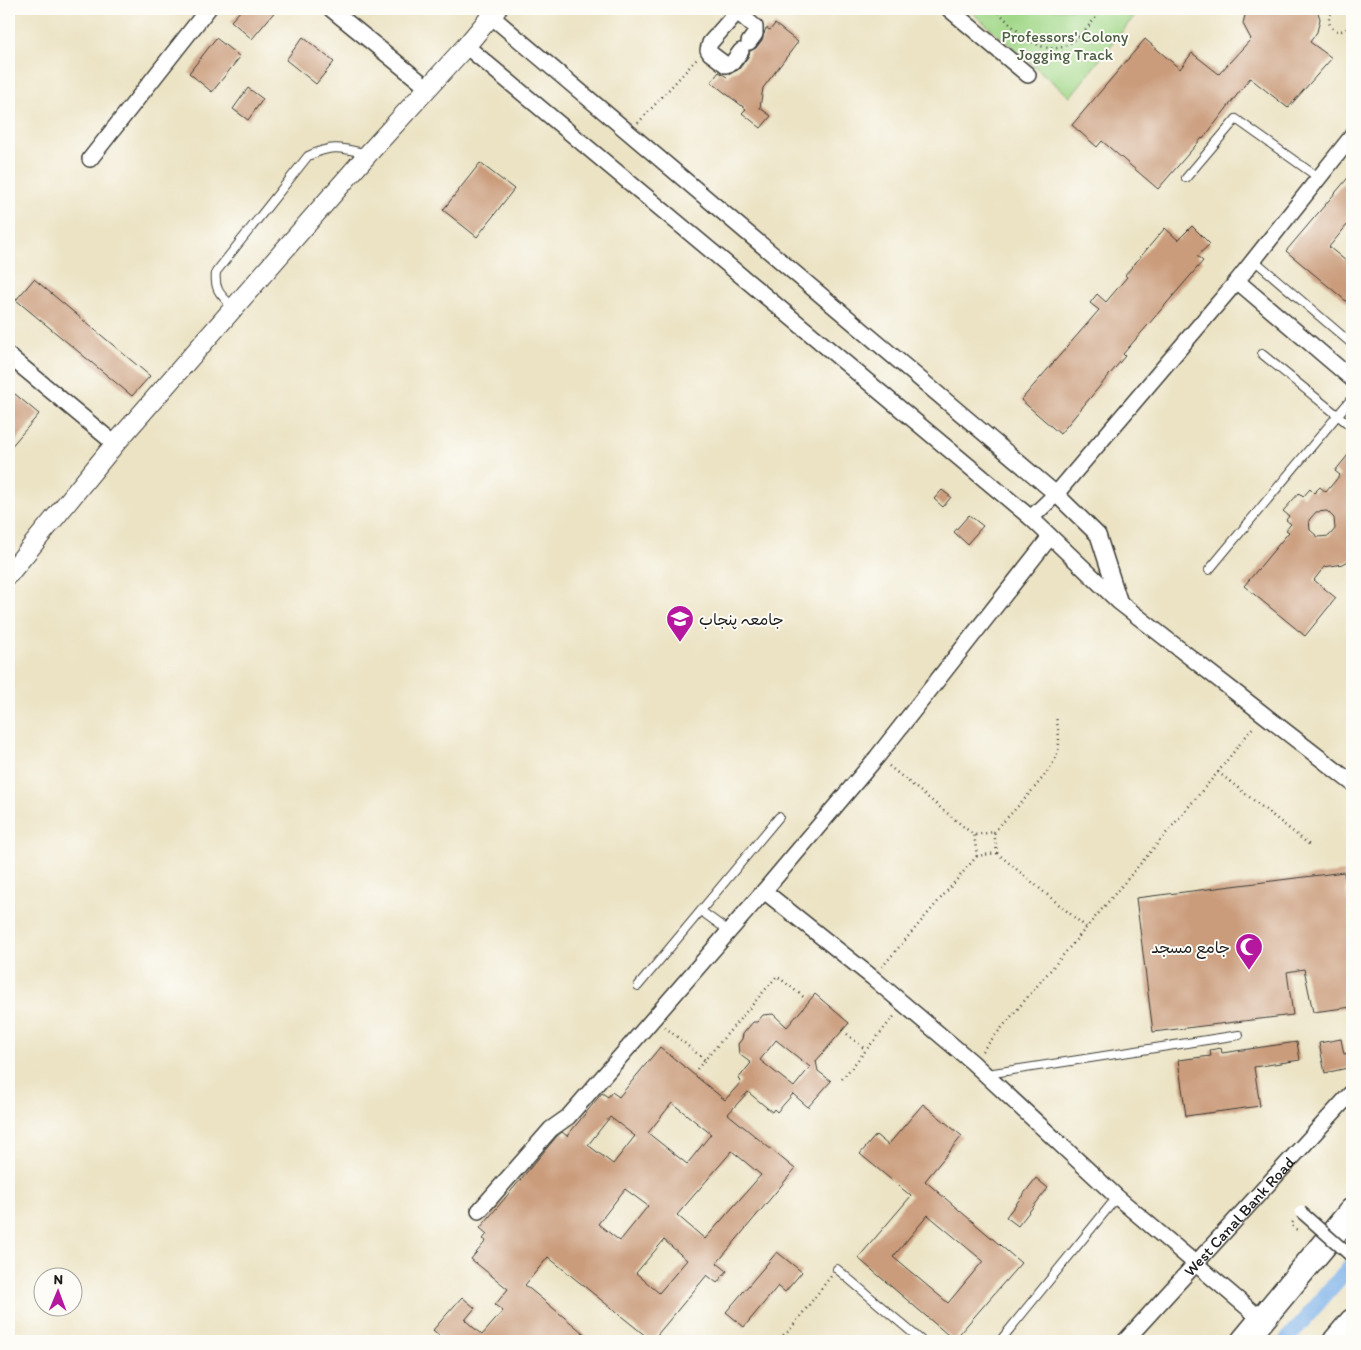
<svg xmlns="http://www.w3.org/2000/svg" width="1361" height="1350" font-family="Itim,'Playpen Sans Arabic',sans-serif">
<rect width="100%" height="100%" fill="#fdfcf7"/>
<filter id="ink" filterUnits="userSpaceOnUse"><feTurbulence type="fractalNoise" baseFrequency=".02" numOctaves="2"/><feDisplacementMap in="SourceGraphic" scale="10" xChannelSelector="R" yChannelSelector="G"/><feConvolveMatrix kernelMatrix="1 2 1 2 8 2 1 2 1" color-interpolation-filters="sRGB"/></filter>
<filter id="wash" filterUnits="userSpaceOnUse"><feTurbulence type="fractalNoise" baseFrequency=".0096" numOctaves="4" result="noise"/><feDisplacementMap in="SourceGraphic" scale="20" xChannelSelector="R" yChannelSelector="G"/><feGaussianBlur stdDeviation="1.12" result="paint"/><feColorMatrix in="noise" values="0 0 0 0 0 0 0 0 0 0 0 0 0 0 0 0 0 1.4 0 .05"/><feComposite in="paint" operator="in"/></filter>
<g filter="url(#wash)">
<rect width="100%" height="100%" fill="#ece3c4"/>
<!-- green -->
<polygon fill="#a2d889" stroke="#5f7a52" points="968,9 1140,9 1070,97"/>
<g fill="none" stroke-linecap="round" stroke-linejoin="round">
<!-- canal -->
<polyline stroke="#7ab0e9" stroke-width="15" points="1286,1341 1352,1264"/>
</g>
<g id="blocks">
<!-- building -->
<g fill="#ca9c7c" fill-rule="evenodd">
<polygon points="242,9 277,9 252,39 231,21"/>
<polygon points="1251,9 1317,9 1320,19 1317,32 1310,42 1332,58 1288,108 1250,78 1203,139 1202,138 1158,189 1102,141 1097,147 1072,125 1145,39 1180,69 1192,53 1219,74 1251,39 1243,24 1245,15"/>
<polygon points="775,24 798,42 763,88 760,108 771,116 761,128 742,113 746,109 711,82 719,72 727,77 730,74 739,69 748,57 750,51 756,48 762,40 766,28 770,30"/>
<polygon points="303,37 334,62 316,84 286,60"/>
<polygon points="216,38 240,57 212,92 189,73"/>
<polygon points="248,88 263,99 248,120 233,109"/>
<polygon points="480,163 514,189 477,237 443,210"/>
<polygon points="1352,173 1352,219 1329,247 1352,266 1352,306 1286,251"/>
<polygon points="1192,226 1210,244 1197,256 1203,261 1123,354 1125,356 1060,434 1021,400 1099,310 1090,303 1097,294 1106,302 1127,277 1125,275 1165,228 1178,240"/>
<polygon points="34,279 150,376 132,396 16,300"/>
<polygon points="15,394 39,414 9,449 9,400"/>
<path d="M1352,450V559L1343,564L1324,567L1314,580L1336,598L1305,636L1244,586L1289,532L1286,530L1291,524L1286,520L1289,516L1283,511L1299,493L1303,497L1310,489L1314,493L1320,487L1326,492L1340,475L1335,471ZM1327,511L1334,518L1335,529L1329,536L1318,537L1310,530L1309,520L1316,512Z"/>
<polygon points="942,490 951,497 943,507 934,499"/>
<polygon points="969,515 983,526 967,544 954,532"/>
<polygon points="1344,872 1352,936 1352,1007 1313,1012 1304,969 1287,972 1293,1015 1153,1032 1136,898"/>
<path d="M815,994L849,1023L816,1061L818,1071L831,1081L808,1107L793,1094L777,1112L774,1109L772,1112L748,1092L728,1114L795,1169L717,1263L727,1271L717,1283L707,1275L652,1341L548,1257L525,1285L593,1341H446L433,1330L462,1297L475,1308L465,1320L482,1335L503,1311L495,1305L508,1289L471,1259L486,1241L483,1239L487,1234L480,1228L557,1136L562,1132L567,1136L602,1093L608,1097L612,1092L619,1097L660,1047L725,1100L741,1082L738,1079L751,1063L739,1054L738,1044L742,1039L743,1034L753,1022H757L763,1015L773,1014L787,1027ZM776,1040L810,1067L794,1087L760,1060ZM672,1103L711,1134L687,1164L648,1133ZM610,1117L635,1136L613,1164L588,1145ZM732,1151L761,1175L705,1239L677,1215ZM625,1189L648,1206L620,1241L598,1224ZM664,1240L687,1260L659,1293L636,1273Z"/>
<polygon points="1341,1039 1344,1054 1352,1052 1352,1067 1325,1073 1319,1043"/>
<polygon points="1297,1042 1300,1060 1254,1067 1260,1106 1186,1116 1178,1060 1211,1056 1210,1050 1221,1048 1222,1053"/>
<path d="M923,1104L962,1136L925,1181L1021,1263L954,1340L858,1258L911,1196L860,1154L876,1135L888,1145ZM928,1215L983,1261L948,1303L893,1257Z"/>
<polygon points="1036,1178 1048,1188 1018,1226 1006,1217"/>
<polygon points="777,1252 802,1272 785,1292 778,1286 744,1327 726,1312"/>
</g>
</g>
</g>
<g filter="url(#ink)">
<use href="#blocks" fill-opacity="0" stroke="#3b3a35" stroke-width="1"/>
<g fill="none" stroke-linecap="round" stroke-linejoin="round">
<defs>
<g id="service">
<polyline points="1186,178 1236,119 1319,178"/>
<polyline points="1254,260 1352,344"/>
<path d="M234,308C221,295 214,291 216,272L308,156C333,144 342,148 368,154"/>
<polyline points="1262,354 1352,427"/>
<polyline points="1209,570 1352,398"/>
<polyline points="701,911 730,932"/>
<polyline points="638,986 779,817"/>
<polyline points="987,1074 1239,1035"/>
<polyline points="837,1269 922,1341"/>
<polyline points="1000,1341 1117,1197"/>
</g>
<g id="minor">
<polyline points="331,9 428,88"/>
<polyline points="734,9 755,27 755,34 749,42"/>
<polyline points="949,9 1028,75"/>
<polyline points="737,12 710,43 708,50 710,53 726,65 732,63 741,51"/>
<polyline points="491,16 1056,494 1098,535 1119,600"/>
<polyline points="466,46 1031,518 1119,602 1352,783"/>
<polyline points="90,159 208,9"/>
<polyline points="1237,281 1352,379"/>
<polyline points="9,356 115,444"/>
<polyline points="1031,518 1056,494 1237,281 1352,136"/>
<polyline points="764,891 873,978 972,1062 1117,1197 1262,1320"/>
<polyline points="479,1211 551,1129 568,1117 764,891 877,757 1050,537"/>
<path id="s1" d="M1125,1341L1352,1092"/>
</g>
<polyline id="tertiary" points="9,574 115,444 368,154 466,46 497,9"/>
<g id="trunk">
<polyline points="1244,1341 1352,1211"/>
<polyline points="1336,1341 1352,1322"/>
</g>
</defs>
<!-- service casing -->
<use href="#service" stroke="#3b3a35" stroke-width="10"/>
<!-- minor casing -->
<use href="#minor" stroke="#3b3a35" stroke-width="18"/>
<!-- tertiary casing -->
<use href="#tertiary" stroke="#3b3a35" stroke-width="21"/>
<!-- trunk casing -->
<use href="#trunk" stroke="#3b3a35" stroke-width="28"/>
<!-- path -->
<g stroke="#3b3a35" stroke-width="2.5" stroke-dasharray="1 4" stroke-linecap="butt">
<path d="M995,9C1013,26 1042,62 1070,43C1083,35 1093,20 1103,9"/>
<circle cx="1340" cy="20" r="11"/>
<polyline points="638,123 697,59"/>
<polyline points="889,766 974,835 977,856 997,853 994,832 974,835"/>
<polyline points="1218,772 1311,846"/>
<path d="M994,832C1010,814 1051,774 1057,754C1061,742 1058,729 1056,716"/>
<polyline points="997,853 1086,927"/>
<polyline points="882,967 977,856"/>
<polyline points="665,1027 705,1060"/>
<polyline points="847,1034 866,1050"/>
<polyline points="982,1051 1218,772 1254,726"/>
<polyline points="697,1069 777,976 806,999"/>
<polyline points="842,1079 896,1014"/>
<polyline points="1293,1222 1291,1225 1297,1230 1299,1227"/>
<polyline points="775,1341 789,1331 831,1276"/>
</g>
<!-- service -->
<use href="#service" stroke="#fff" stroke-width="8"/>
<!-- minor -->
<use href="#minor" stroke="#fff" stroke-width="15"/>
<!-- tertiary -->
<use href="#tertiary" stroke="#fff" stroke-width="19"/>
<!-- trunk -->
<use href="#trunk" stroke="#fff" stroke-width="25"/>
<defs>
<polyline id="pedestrian-bridge" points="1301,1212 1352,1257"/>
</defs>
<!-- pedestrian-bridge casing -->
<use href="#pedestrian-bridge" stroke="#3b3a35" stroke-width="14" stroke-linecap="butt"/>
<!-- pedestrian-bridge -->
<use href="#pedestrian-bridge" stroke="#fff" stroke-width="11"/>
</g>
</g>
<!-- icons -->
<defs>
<symbol id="university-pin" viewBox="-11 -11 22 30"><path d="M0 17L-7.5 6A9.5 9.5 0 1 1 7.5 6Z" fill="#b5179e" stroke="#fdfcf7"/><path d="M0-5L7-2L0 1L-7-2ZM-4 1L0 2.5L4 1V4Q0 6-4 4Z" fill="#fff"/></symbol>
<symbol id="mosque-pin" viewBox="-11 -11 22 30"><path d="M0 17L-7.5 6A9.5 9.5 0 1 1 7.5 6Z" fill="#b5179e" stroke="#fdfcf7"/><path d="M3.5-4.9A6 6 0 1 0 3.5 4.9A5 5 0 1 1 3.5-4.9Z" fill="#fff"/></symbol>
</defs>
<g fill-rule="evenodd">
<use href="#university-pin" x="664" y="603" width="32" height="43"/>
<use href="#mosque-pin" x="1233" y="931" width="32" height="43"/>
</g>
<g text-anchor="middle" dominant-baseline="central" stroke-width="4" stroke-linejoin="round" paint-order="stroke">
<!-- park labels -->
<g font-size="16" fill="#4b5e42" stroke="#fdfcf7">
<text x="1065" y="36">Professors' Colony<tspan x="1065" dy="18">Jogging Track</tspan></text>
</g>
<!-- poi labels -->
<g font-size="16" fill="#1c1c1c" stroke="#fdfcf7" text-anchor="start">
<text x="699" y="619">جامعہ پنجاب</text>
<text x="1230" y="947" text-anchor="end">جامع مسجد</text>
</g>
<!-- street labels -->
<g font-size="16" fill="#1c1c1c" stroke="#fdfcf7">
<text stroke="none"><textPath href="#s1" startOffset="169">West Canal Bank Road</textPath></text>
</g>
</g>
<!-- margin -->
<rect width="1361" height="1350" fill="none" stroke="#fdfcf7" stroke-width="30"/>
<!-- north arrow -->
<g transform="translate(58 1292) rotate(1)"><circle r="24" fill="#fdfcf7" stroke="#a3a29f"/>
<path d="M0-4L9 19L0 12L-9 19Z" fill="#b5179e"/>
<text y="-8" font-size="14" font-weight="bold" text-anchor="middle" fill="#1c1c1c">N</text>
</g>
</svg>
